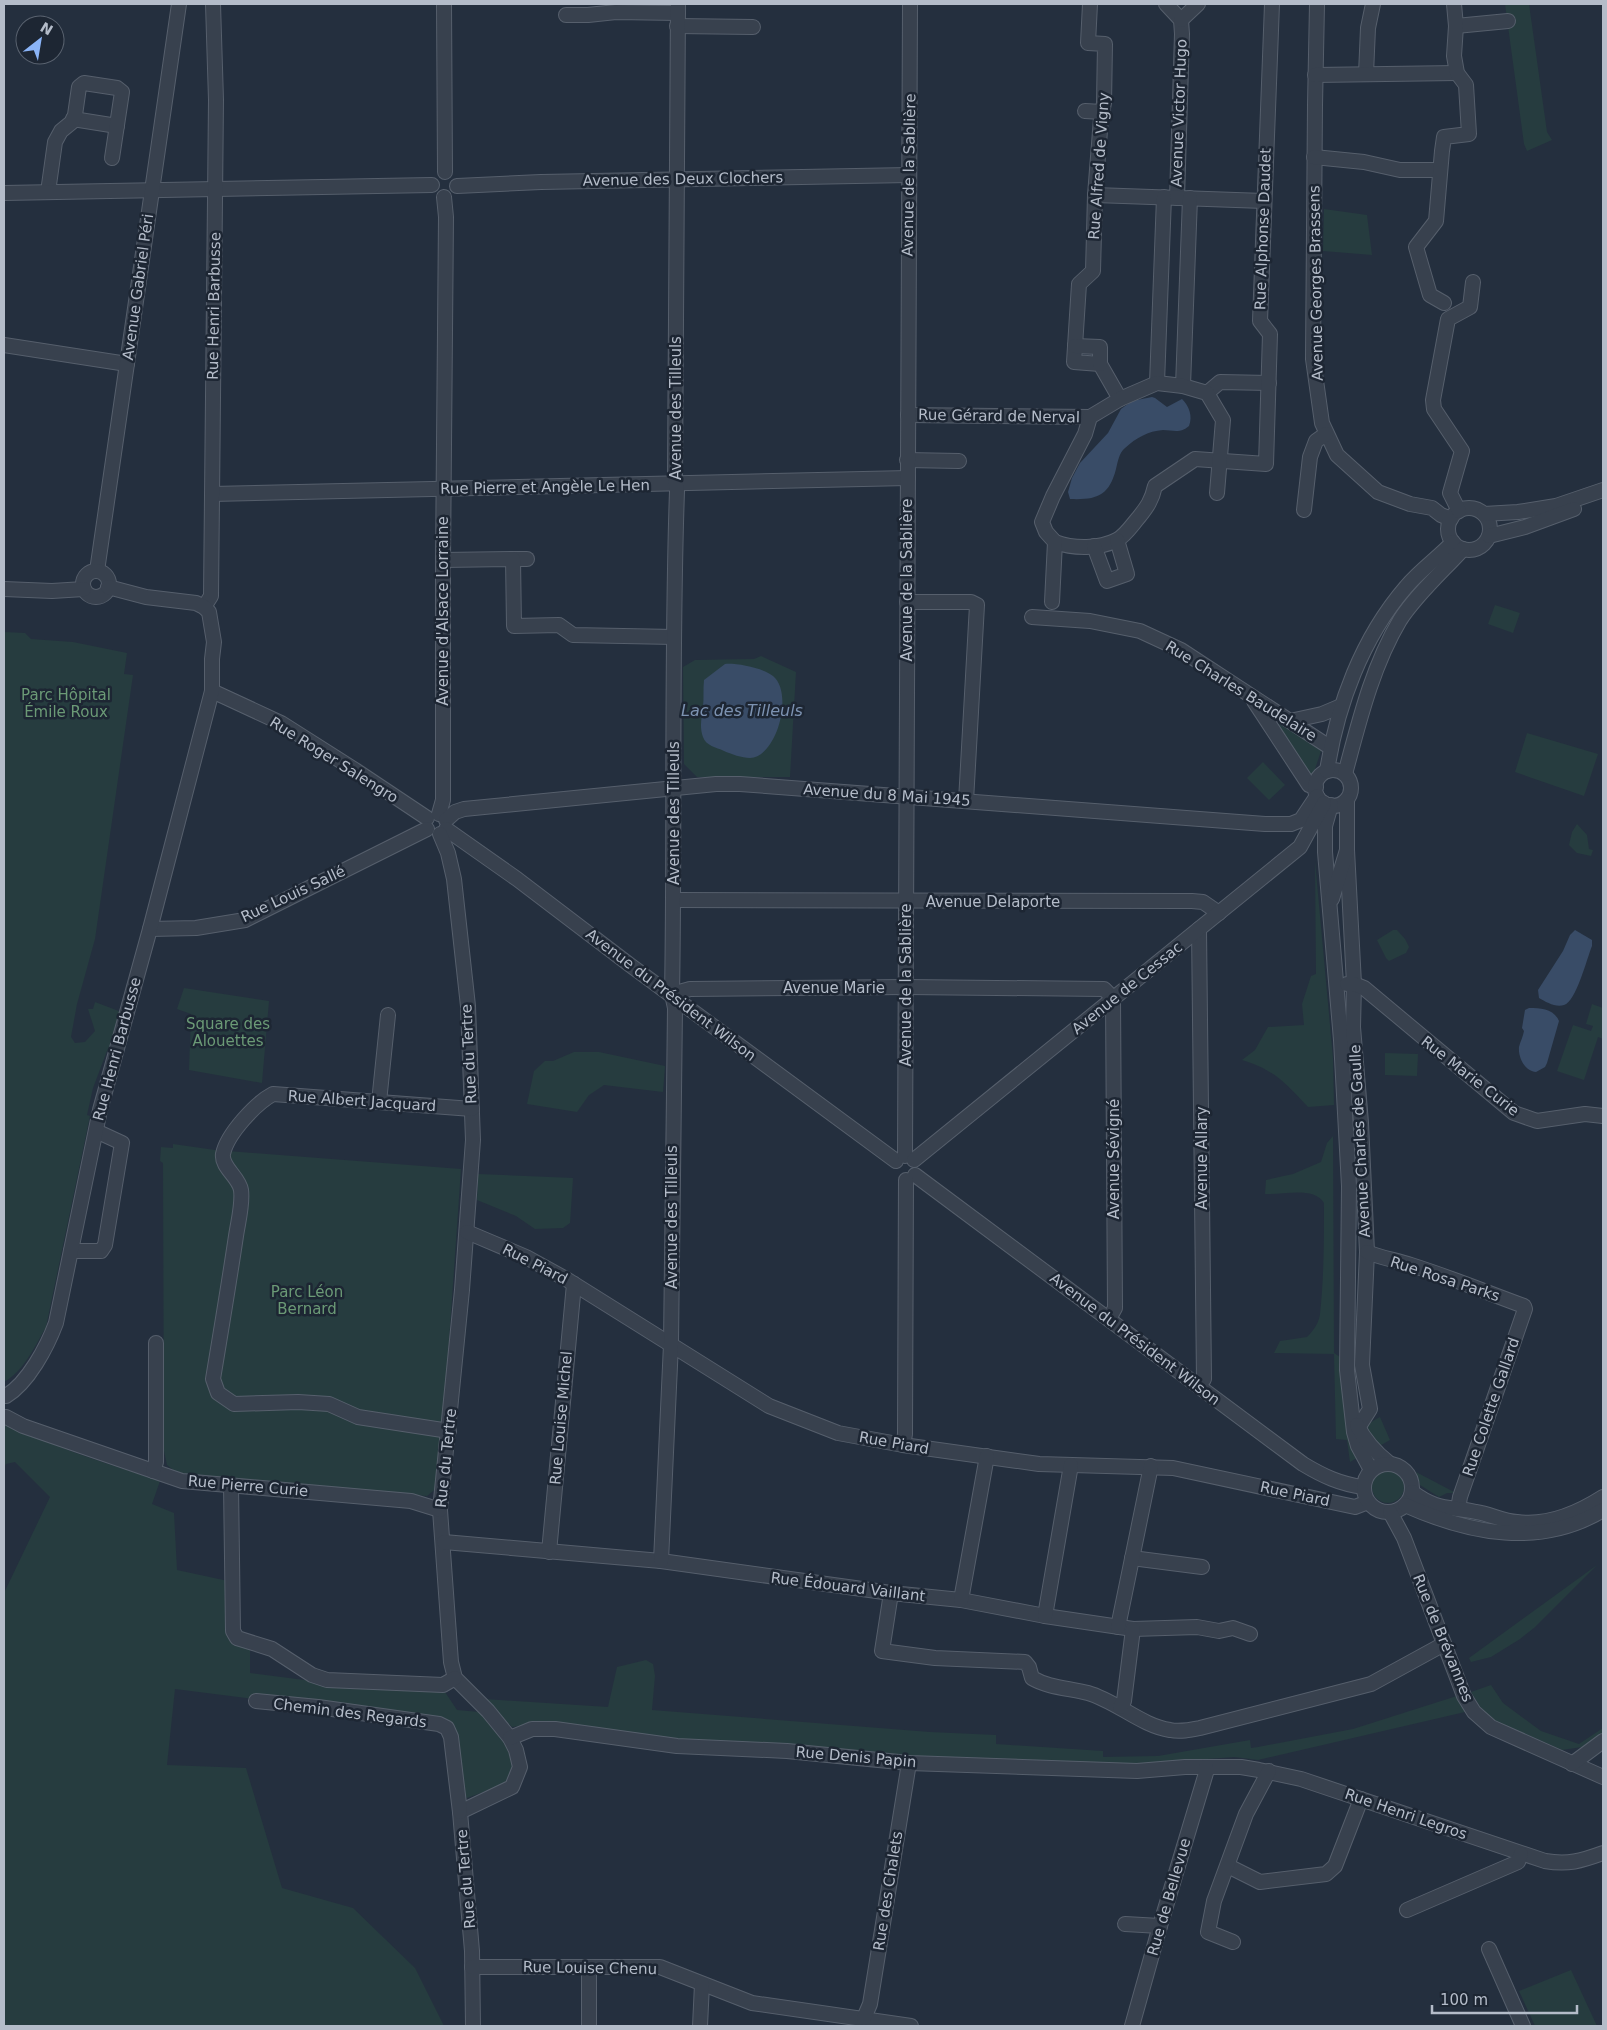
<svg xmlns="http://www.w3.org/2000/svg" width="1607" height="2030" font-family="'DejaVu Sans',sans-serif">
<rect width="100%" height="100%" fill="#242f3e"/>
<!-- green -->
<g fill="#263c3f">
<polygon points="1505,4 1529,4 1547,132 1552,140 1527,151 1524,144"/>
<polygon points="1324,209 1367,215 1372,255 1323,251"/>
<polygon points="1495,605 1520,613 1513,633 1488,624"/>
<path d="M4,632L25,633L31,639L73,642L127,653L124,674L133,675L95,939L77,1004L71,1037L75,1043L85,1042L95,1031L88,1009H93L95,1002L124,1013L111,1051H107L93,1088L87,1115L90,1116L46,1327C35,1346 24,1371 4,1382Z"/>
<polygon points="761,656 796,672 790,777 697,777 684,764 683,667 695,660 754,659"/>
<polygon points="1280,722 1321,751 1313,775 1307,773 1278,725"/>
<polygon points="1527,733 1598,754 1584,796 1515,772"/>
<polygon points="1263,762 1285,785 1269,800 1247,778"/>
<polygon points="1577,824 1587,835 1589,849 1593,850 1591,856 1577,853 1569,845 1572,832"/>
<path d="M1315,861L1333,1058L1334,1105L1308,1107C1285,1083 1275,1070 1242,1060L1255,1050L1268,1027L1304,1025L1302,1004L1311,976L1316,974Z"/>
<polygon points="1393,930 1397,930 1405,939 1409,947 1406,953 1389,961 1386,958 1377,940"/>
<polygon points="184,988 269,1001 262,1083 189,1070 191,1014 177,1009"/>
<polygon points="1592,1004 1603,1008 1603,1039 1598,1037 1584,1080 1557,1071 1573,1025 1591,1031 1593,1026 1586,1024"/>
<polygon points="574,1052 599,1052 665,1066 663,1092 604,1085 589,1095 577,1112 527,1104 534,1071 545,1061 553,1061"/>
<polygon points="1385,1053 1418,1054 1417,1076 1385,1075"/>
<path d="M1333,1136L1334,1353L1340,1357L1343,1388L1357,1458L1350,1462L1347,1440L1336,1439L1334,1354L1274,1353L1280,1341L1307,1337C1313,1331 1319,1323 1320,1314C1324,1277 1324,1240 1324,1203C1314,1186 1283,1195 1265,1194L1266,1180L1293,1174L1321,1162L1327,1143Z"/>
<polygon points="173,1144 215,1150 461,1169 439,1486 427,1496 177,1473 167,1465 164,1451 163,1163 160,1161 161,1147 173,1148"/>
<polygon points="478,1174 573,1178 570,1223 563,1228 535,1229 516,1216 477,1200"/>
<path d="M1380,1417L1390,1440L1376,1448C1366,1432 1360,1427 1380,1417Z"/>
<path d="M4,1418C45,1447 111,1464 160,1481L152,1504L174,1513L177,1570L228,1581V1638L250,1648V1673L320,1682L445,1692L457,1710L480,1712L513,1750L516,1766L508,1783L467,1798L461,1794L451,1724L175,1689L167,1765L246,1768L282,1888L353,1908L415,1968L444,2026H4V1593L50,1497L15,1462L6,1464L4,1468Z"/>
<circle cx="1388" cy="1487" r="16"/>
<polygon points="1416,1472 1456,1493 1447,1493 1439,1497 1420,1485"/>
<polygon points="1597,1565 1534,1628 1520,1639 1491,1657 1471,1662 1469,1658"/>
<polygon points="646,1660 653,1664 655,1676 652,1710 930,1732 996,1735 996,1744 1103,1751 1103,1757 1158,1756 1250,1740 1251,1748 1258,1747 1353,1729 1460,1695 1465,1712 1258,1760 1234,1757 1129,1765 994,1758 911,1757 678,1740 527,1725 512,1727 485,1699 608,1707 617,1667"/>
<polygon points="1491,1685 1503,1703 1541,1731 1579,1744 1603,1728 1603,1733 1582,1747 1562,1750 1491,1719 1481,1708 1471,1692"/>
<polygon points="1571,1970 1597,2026 1535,2026 1519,1991"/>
</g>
<!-- water -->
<g fill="#394c67">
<path d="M1152,397L1155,398L1167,407L1182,399C1189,406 1193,416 1189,426C1180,434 1173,430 1163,430C1148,431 1136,438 1125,448C1119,453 1118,461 1116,469C1109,496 1097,500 1070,499L1068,492L1072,478L1080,463L1108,433L1121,409L1132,401Z"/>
<path d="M725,664C737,663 763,668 773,676C794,693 777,757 750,758C742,758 731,754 724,751C716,747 706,746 703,737C699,726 702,717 703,707C704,698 703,689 704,680Z"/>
<path d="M1575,930L1592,940V946C1587,958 1576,1002 1564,1005C1556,1008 1546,1002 1539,998L1538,990L1563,951L1570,935Z"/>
<path d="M1529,1008C1541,1008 1554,1009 1559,1021L1547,1063L1545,1067L1536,1072C1525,1071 1518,1058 1519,1047C1520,1042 1523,1037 1524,1031L1522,1028L1525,1010Z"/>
</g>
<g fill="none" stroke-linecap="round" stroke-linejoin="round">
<defs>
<g id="minor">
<polyline points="444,4 445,172"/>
<polyline points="1090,4 1088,43 1105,44 1104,103 1101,118 1095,195 1093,271 1079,284 1074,362 1100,364 1120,399"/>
<polyline points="1166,4 1181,20 1182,34 1177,198"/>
<polyline points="1317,4 1315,105 1313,359 1322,423 1337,455 1378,492 1410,504 1432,508 1441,515 1451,519"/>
<polyline points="566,15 588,15 616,12 678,13"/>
<polyline points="1181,20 1198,4"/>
<polyline points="677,26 753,27"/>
<polyline points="1456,26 1508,21"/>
<polyline points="1366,74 1368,28 1373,4"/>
<polyline points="1315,75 1457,73"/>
<polyline points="1085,111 1102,112"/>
<polyline points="73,119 117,126"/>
<polyline points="1314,157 1364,162 1400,170 1440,170"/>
<polyline points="457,186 541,182 909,175"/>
<polyline points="48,192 55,142 61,131 72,122 75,115 79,87 84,83 117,88 122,92 112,158"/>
<polyline points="4,193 432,185"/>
<polyline points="1095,195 1264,201"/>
<polyline points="1444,303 1430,295 1416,247 1436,221 1442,151 1444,137 1469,134 1466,85 1457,73 1454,56 1456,26 1454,4"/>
<polyline points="4,345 127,364"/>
<polyline points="1075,346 1100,347 1100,364"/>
<polyline points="1157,383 1164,197"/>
<polyline points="1183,386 1190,198"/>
<polyline points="1207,393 1220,382 1269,383"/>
<polyline points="908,415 1090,417"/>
<polyline points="907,460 959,461"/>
<path d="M212,494C444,488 676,484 908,478"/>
<circle cx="1469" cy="529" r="21"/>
<polyline points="1304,510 1310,457 1316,441 1326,434"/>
<polyline points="1459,511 1450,493 1462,451 1434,409 1433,400 1448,319 1470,307 1473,282"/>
<polyline points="1484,514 1518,512 1556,506 1603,490"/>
<polyline points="1489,536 1525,527 1574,509"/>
<path d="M1055,542C1074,549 1099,549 1117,540C1126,535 1132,525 1139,517C1147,507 1152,500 1155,486L1195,459L1266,464L1270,334L1260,321L1272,4"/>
<polyline points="1094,546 1107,581 1127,574 1117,540"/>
<polyline points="513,559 527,559"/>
<polyline points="443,560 513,559 514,626 559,625 573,635 674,637"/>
<polyline points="97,571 179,4"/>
<circle cx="96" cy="584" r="13"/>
<polyline points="4,589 52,591 84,589"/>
<polyline points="907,602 971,602 977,605 966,801"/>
<polyline points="1052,602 1055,542 1046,532 1042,522 1053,496 1085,434 1090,417 1120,399 1157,383 1183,386 1207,393 1223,420 1217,493"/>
<polyline points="204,607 211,596 216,100 213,4"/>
<polyline points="1032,617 1090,621 1140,631 1181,650 1331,748"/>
<polyline points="212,691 281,723 355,770 427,818"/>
<polyline points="1254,701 1309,785 1316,787"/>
<polyline points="1290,721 1322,714 1341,706"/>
<circle cx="1333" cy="788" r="18"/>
<path d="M1327,771C1337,705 1362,638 1406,587C1420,570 1438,558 1453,542"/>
<path d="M1345,774C1359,722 1372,667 1400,620C1417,594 1442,572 1463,549"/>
<polyline points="1331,805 1325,826 1325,852 1341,1040 1349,1186 1347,1370 1354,1432 1358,1446 1371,1470"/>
<polyline points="439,814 443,800 443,560 446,217 444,197"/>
<polyline points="446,820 455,812 464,809 716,784 740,784 1265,824 1291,824 1301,820 1317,796"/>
<polyline points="446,829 517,879 630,965 896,1161"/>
<polyline points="440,834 448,853 454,879 468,1006 473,1140 462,1290 440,1510 451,1662 455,1678 488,1711 510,1738 516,1750 520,1767 512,1787 460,1812 472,1951 473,2026"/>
<polyline points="1347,850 1354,984 1353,1027 1361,1123 1367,1252 1362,1365 1370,1409 1358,1428"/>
<polyline points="1332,899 1347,850 1347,800"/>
<polyline points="674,900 1192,901 1203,902 1219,913"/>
<polyline points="150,929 196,928 245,920 427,829"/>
<polyline points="1199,929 1204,1379 1199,1386"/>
<polyline points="1347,984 1354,984 1364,988 1514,1113 1537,1121 1585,1114 1603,1116"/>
<polyline points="672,994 690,989 907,987 1104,989 1113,998 1115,1308 1109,1319"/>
<polyline points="379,1102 388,1015"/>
<polyline points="905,1156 910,4"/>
<polyline points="914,1160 1300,847 1324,803"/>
<path d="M915,1175L1303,1464C1323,1476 1340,1484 1363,1487"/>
<polyline points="467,1232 526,1257 566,1279 769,1406 838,1433 903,1445 1039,1464 1173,1468 1355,1507 1368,1502"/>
<polyline points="71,1251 101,1251 105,1245 122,1143 96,1131"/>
<path d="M1367,1252C1381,1258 1396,1260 1411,1265C1449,1277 1486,1292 1524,1306L1525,1309L1460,1497L1458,1509"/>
<path d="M6,1396C28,1383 47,1347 56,1323L100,1110L150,929L212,691V659L214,642L209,612L204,607L196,603L146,597L108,587"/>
<polyline points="6,1417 23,1426 182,1481 411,1501 440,1510"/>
<path d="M1357,1425C1365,1441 1375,1452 1389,1463"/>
<path d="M449,1431L358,1417L329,1404L298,1402L234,1404L218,1393L213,1379C221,1331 229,1283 236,1236C238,1222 243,1204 241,1190C239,1177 221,1167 223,1154C227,1134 256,1103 273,1094L472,1109"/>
<polyline points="903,1445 905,1434 906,1180"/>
<circle cx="1388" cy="1488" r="24"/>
<polyline points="153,1471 156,1462 156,1343"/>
<polyline points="231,1485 233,1631 237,1638 272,1649 312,1675 327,1680 443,1685 455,1678"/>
<path d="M1412,1492C1438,1511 1447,1506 1476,1512C1490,1514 1503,1521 1517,1522C1547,1526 1578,1513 1603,1497"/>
<path d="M1405,1505C1470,1534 1540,1548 1603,1510"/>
<polyline points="1390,1512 1404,1538 1464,1696 1474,1712 1491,1727 1603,1777"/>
<polyline points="444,1542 661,1561 891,1593 961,1600 1045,1616 1133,1629 1197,1627 1219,1631 1233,1628 1250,1634"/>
<polyline points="549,1552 574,1284"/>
<polyline points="1132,1558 1202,1567"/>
<path d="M661,1561L671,1344L675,1008L672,994C675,827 671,659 677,491L675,478L678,4"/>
<path d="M891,1593L882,1651L935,1658L1025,1662L1029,1667L1032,1678C1049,1688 1070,1688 1088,1693C1116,1701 1142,1726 1170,1730C1180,1732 1190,1730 1200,1728L1371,1684L1444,1644"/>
<polyline points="961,1600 987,1456"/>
<polyline points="1045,1616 1071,1465"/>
<polyline points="1118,1627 1151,1466"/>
<polyline points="256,1701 318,1707 439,1724 447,1728 451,1737 460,1812"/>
<polyline points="1120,1707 1124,1701 1133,1629"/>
<path d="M510,1738L532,1729H555L677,1746L787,1751L909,1763L1137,1771L1185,1767H1241L1259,1770L1301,1779L1545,1861C1568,1865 1581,1861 1603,1853"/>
<polyline points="1572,1764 1603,1741"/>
<polyline points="1228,1866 1260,1882 1326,1874 1335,1866 1361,1799"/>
<polyline points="1407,1910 1518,1862 1521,1854"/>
<polyline points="1125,1924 1160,1926"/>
<polyline points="1233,1942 1208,1932 1214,1901 1246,1814 1269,1771"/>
<polyline points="1489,1949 1523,2026"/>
<polyline points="472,1967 660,1967 752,2003 911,2026"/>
<polyline points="864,2018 870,2004 909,1763"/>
<polyline points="589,2026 589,1967"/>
<polyline points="700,2026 702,1984"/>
<polyline points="1132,2026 1160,1926 1206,1773 1206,1767"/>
</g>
</defs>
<!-- minor casing -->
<use href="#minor" stroke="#565f6c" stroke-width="16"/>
<!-- minor -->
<use href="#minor" stroke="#38414e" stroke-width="14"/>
</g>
<g text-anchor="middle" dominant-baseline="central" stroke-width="5" stroke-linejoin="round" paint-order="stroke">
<!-- street labels -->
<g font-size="15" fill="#b4bcc9" stroke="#1d2633">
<text transform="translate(1179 113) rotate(-88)">Avenue Victor Hugo</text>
<text transform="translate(1099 166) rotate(-86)">Rue Alfred de Vigny</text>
<text transform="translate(909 175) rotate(-89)">Avenue de la Sablière</text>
<text transform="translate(683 179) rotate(-1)">Avenue des Deux Clochers</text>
<text transform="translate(1263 229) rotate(-88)">Rue Alphonse Daudet</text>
<text transform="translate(1316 283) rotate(-91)">Avenue Georges Brassens</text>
<text transform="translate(138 287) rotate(-82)">Avenue Gabriel Péri</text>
<text transform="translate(214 306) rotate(-89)">Rue Henri Barbusse</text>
<text transform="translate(676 408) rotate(-90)">Avenue des Tilleuls</text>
<text transform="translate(999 416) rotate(1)">Rue Gérard de Nerval</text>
<text transform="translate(545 487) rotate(-1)">Rue Pierre et Angèle Le Hen</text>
<text transform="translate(907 580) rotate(-90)">Avenue de la Sablière</text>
<text transform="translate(443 611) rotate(-90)">Avenue d'Alsace Lorraine</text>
<text transform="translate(1241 691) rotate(32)">Rue Charles Baudelaire</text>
<text transform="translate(334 760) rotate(32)">Rue Roger Salengro</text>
<text transform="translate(887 795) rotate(4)">Avenue du 8 Mai 1945</text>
<text transform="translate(674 813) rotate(-90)">Avenue des Tilleuls</text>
<text transform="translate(293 894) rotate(-25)">Rue Louis Sallé</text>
<text x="993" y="902">Avenue Delaporte</text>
<text transform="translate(906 985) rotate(-90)">Avenue de la Sablière</text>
<text x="834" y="988">Avenue Marie</text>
<text transform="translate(1127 988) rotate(-39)">Avenue de Cessac</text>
<text transform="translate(671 995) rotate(37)">Avenue du Président Wilson</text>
<text transform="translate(117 1049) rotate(-75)">Rue Henri Barbusse</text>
<text transform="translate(469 1054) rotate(-93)">Rue du Tertre</text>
<text transform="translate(1470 1076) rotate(38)">Rue Marie Curie</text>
<text transform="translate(362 1101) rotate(4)">Rue Albert Jacquard</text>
<text transform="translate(1360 1141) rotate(-93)">Avenue Charles de Gaulle</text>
<text transform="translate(1202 1158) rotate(-90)">Avenue Allary</text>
<text transform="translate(1114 1159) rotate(-90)">Avenue Sévigné</text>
<text transform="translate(672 1217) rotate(-90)">Avenue des Tilleuls</text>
<text transform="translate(535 1264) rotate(27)">Rue Piard</text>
<text transform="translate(1445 1279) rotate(18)">Rue Rosa Parks</text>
<text transform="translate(1135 1339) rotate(37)">Avenue du Président Wilson</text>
<text transform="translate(1491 1407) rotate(-71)">Rue Colette Gallard</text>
<text transform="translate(561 1418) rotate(-85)">Rue Louise Michel</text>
<text transform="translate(894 1443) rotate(10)">Rue Piard</text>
<text transform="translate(446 1458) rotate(-84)">Rue du Tertre</text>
<text transform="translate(248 1486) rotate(5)">Rue Pierre Curie</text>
<text transform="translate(1295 1494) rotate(12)">Rue Piard</text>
<text transform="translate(848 1587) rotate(7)">Rue Édouard Vaillant</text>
<text transform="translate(1443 1638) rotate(68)">Rue de Brévannes</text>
<text transform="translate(350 1713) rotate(7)">Chemin des Regards</text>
<text transform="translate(856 1757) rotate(5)">Rue Denis Papin</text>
<text transform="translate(1406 1814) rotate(19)">Rue Henri Legros</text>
<text transform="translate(466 1879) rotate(-95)">Rue du Tertre</text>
<text transform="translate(888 1891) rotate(-81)">Rue des Chalets</text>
<text transform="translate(1169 1897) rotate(-74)">Rue de Bellevue</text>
<text transform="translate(590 1968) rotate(1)">Rue Louise Chenu</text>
</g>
<!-- park labels -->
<g font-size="15" fill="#6b9a76" stroke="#1d2633">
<text x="66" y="695">Parc Hôpital<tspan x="66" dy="17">Émile Roux</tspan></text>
<text x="228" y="1024">Square des<tspan x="228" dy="17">Alouettes</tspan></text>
<text x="307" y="1292">Parc Léon<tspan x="307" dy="17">Bernard</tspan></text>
</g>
<!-- water labels -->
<g font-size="16" font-style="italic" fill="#7c92b1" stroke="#1d2633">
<text x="742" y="710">Lac des Tilleuls</text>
</g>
</g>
<!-- border -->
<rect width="1607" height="2030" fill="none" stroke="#b4bcc9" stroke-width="10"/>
<!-- north arrow -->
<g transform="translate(40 40) rotate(31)"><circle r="24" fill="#1d2633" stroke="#59626f"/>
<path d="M0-4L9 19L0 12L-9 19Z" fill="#8ab4f8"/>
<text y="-8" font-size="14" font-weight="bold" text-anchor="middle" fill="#b4bcc9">N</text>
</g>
<!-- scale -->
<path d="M1432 2005v8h145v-8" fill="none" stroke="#b4bcc9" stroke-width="2.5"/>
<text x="1440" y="2005" font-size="15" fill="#b4bcc9" stroke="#1d2633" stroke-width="4" paint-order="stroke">100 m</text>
</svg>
